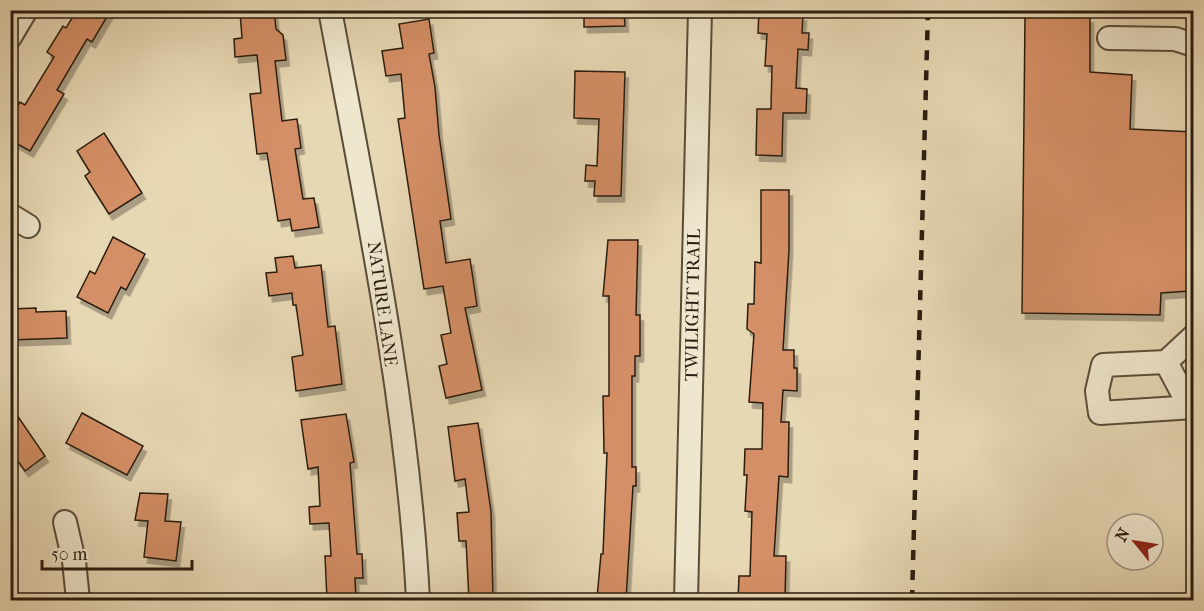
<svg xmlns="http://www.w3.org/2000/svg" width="1204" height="611" font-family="'IM FELL French Canon',serif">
<defs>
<filter id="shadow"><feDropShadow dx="3.5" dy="6" stdDeviation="0" flood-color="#0004"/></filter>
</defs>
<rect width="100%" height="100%" fill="#e7d8b4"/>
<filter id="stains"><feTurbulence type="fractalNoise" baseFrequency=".00333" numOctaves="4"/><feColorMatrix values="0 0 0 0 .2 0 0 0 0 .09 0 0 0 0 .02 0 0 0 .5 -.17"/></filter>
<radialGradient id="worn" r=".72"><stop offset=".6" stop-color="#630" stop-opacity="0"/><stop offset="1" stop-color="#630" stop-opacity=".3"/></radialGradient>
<!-- building -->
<g fill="#d58f66" stroke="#2b1d10" stroke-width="1.5" filter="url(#shadow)">
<polygon points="77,10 111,10 92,42 87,39 57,90 64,94 30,151 10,140 10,118 20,102 25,105 54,57 47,52 63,26 66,28"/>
<polygon points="274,10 276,29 283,35 286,60 275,61 282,121 297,119 301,148 295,149 303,199 314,198 319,227 292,231 290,219 278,221 267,153 257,154 250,94 261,93 257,55 235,57 234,39 242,38 240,12"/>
<polygon points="584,10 624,10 625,26 584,27"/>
<polygon points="759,10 795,10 795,15 803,15 802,33 809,33 808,50 798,49 796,88 807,89 806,113 783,113 782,156 756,155 757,109 771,109 772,66 765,66 767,34 758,33"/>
<polygon points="1025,16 1090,17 1090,72 1132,75 1130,129 1194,132 1190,291 1161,293 1160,315 1022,313"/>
<polygon points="429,19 434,53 429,54 435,87 439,135 451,219 440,221 446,263 470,259 477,306 465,308 482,390 446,398 439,366 447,364 441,335 451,333 443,286 424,289 398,119 405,118 401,74 386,76 382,51 403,48 399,24"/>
<polygon points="575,71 625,72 621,196 594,196 595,181 585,181 586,165 597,166 599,119 574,118"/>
<polygon points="104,133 142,193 109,214 85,176 90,172 77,151"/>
<polygon points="761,190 789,190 789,250 783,350 794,350 794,368 797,368 797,391 783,390 781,422 789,422 788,477 779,476 774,556 786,556 785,600 738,600 739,576 750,576 752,512 745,511 747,475 744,475 745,449 762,449 763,403 749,402 754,334 747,329 748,304 754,304 755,262 761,263"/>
<polygon points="113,237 145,254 126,290 121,287 108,313 77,297 90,271 95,274"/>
<polygon points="608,240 638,240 636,315 640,315 640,356 635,356 635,376 632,376 632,467 636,467 636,486 633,486 626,600 597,598 601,554 603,554 607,453 604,453 603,396 609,396 609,296 603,296"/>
<polygon points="293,256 295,268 321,265 328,327 335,326 342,384 296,391 292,357 303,355 296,305 293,305 292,293 269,296 266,273 277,272 275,258"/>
<polygon points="36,308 36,312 66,311 67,338 10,340 10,309"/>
<polygon points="10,405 45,456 25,471 10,450"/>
<polygon points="82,413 143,446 127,475 66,443"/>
<polygon points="346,414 354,462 350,463 357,554 362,554 363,578 355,578 356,600 327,600 325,556 331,556 329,523 310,524 309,507 320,506 318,467 308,469 301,420"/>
<polygon points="478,423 491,511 493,600 469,600 466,541 459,541 457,513 469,512 465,479 455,481 448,427"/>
<polygon points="140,493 168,494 165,521 181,522 176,561 144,557 148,521 135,520"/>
</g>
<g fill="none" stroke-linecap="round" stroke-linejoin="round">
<defs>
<g id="minor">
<path d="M330,10C366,204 408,404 418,600"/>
<polyline points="10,37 26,10"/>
<polyline points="1109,38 1175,39 1194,45"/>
<polyline points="10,215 28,226"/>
<polyline points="1194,336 1166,362 1103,365 1097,391 1100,413 1194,407"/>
<polyline points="1166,362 1191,409"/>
<polyline points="65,522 74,561 78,600"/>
<polyline points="686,600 700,10"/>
</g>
</defs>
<!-- minor casing -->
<use href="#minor" stroke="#5a4c39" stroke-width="26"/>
<!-- minor -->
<use href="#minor" stroke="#efe6ce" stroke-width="22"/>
<!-- rail -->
<polyline stroke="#2b1d10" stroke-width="4.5" stroke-dasharray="10 10" stroke-linecap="butt" points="912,600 928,10"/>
</g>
<g text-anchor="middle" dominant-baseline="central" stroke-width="6" stroke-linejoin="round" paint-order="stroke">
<!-- street labels -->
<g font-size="18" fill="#2b1d10" stroke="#efe6ce">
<text transform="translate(382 304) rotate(82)">NATURE LANE</text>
<text transform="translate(693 305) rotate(-89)">TWILIGHT TRAIL</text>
</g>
</g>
<!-- margin -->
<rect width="1204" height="611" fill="none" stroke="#e7d8b4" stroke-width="36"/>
<rect x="12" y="12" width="1180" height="587" fill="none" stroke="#2b1d10" stroke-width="3"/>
<rect x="18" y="18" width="1168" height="575" fill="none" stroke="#2b1d10" stroke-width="1.5"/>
<!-- north arrow -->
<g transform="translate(1135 542) rotate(300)"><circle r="28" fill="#efe6ce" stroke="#a19682" stroke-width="1.5"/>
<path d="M0-4.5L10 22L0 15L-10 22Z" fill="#8f2418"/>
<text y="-9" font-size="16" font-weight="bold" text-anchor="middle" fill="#2b1d10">N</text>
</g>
<!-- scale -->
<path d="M42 560v9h150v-9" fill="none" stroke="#2b1d10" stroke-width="3"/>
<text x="51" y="560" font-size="18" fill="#2b1d10" stroke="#efe6ce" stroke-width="4.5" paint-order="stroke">50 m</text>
<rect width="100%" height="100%" filter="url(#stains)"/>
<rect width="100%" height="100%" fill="url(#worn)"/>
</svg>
